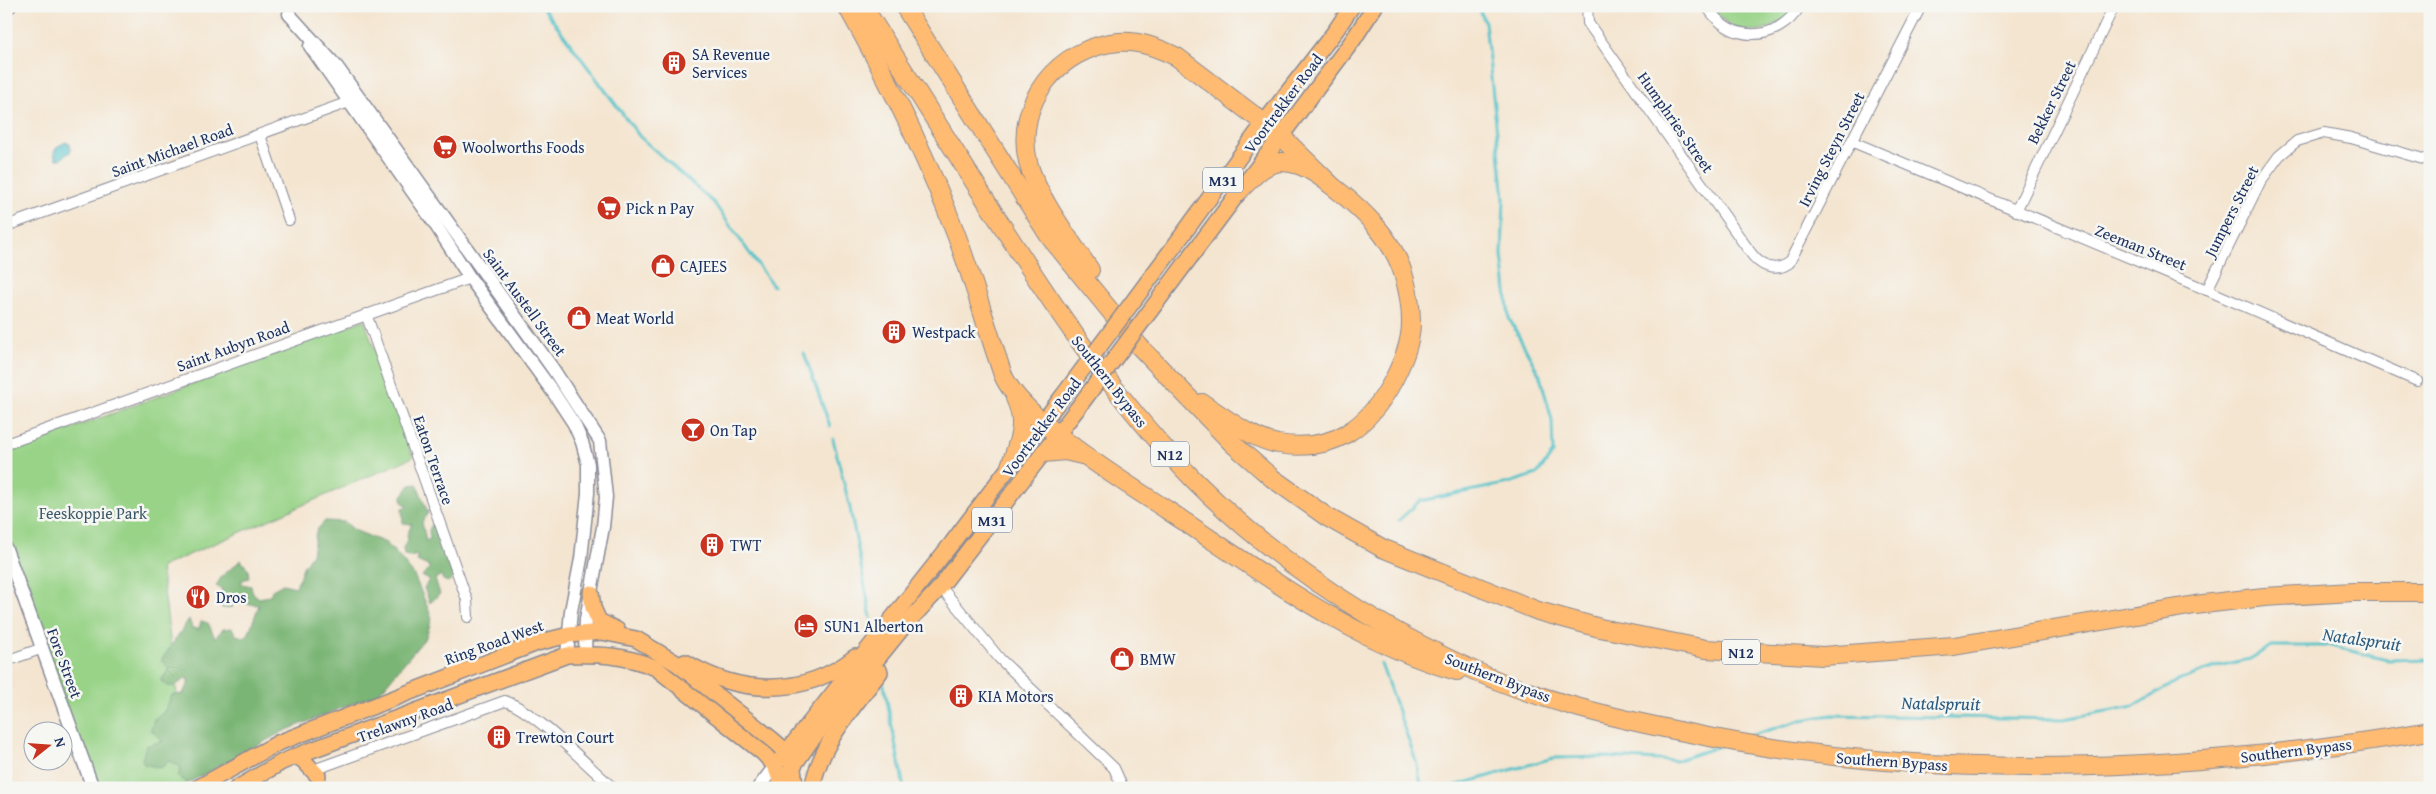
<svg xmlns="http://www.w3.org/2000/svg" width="2436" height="794" font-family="'Gentium Book Plus',serif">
<rect width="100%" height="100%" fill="#f6f6f2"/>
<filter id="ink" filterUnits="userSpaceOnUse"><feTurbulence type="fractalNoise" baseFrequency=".02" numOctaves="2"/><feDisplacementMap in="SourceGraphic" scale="10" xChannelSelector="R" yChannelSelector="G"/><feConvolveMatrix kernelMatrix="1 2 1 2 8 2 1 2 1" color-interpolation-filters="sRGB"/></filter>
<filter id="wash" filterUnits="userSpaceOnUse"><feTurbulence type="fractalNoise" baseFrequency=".0096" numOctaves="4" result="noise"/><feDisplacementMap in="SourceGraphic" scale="20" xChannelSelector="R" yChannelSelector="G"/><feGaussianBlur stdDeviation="1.12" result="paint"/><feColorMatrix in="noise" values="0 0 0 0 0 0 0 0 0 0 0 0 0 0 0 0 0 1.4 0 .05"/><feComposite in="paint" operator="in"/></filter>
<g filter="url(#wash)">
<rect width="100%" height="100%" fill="#f4e5d0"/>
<!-- green -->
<g fill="#98d387" stroke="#5a8172">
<path d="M1710,6H1795C1783,26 1756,37 1734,27C1725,23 1717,13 1710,6Z"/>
<polygon points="364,320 413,457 161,567 188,783 182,788 95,788 6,546 6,453"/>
</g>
<!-- forest -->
<g fill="#7ab574" stroke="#4a7269">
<polygon points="417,484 428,513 422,522 426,541 430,539 429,530 432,524 437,526 456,575 448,582 443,580 441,575 435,579 440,594 430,603 424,588 429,580 422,576 430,567 417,561 417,555 411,557 404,555 403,548 408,540 407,535 412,524 403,523 402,508 408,506 402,502 402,496 410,485"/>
<polygon points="325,521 345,522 354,530 386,543 402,560 414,575 432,618 426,637 379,693 282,732 188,783 178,777 181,767 169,761 161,768 144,764 142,760 146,746 163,741 151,730 154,719 164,712 172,695 183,694 189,680 185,679 175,686 168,686 161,681 169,668 161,661 189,619 192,628 199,629 201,621 208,623 215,638 223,629 232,628 236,635 243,637 248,635 259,605 232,602 233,607 222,608 219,600 222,589 216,586 222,576 241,560 248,569 249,578 242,580 242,584 251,586 253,593 259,598 270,596 272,590 283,584 296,587 303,567 312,554 316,531"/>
</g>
<!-- water -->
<polygon fill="#56c3ca" stroke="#387994" points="66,142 70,144 71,151 61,159 56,159 54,152 58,146"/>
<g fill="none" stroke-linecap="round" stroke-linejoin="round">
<!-- stream -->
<g stroke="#56c3ca" stroke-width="3">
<polyline points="542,6 640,137 714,203 773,286"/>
<polyline points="804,353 830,426"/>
<polyline points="833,439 850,508 871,618"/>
<polyline points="1399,520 1420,501 1509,483 1537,474 1553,453 1552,420 1540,376 1509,318 1502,255 1504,198 1485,22 1478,6"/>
<polyline points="1381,664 1416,761 1422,788"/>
<polyline points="884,685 904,788"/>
<polyline points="1750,736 1801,720 1831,715 2064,719 2134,706 2180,680 2218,666 2250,659 2271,646 2331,646 2388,660 2430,659"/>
<polyline points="1447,788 1553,758 1608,757 1675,761 1720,746"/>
</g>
</g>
</g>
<g filter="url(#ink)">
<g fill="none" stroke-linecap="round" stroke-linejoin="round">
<defs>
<g id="minor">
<path d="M1587,6L1588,23L1750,252C1760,266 1774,273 1789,263L1921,6"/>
<path d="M1707,6C1729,44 1777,43 1800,6"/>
<polyline points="2426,6 2430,8"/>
<polyline points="260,135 289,220"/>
<polyline points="1853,142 2207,290 2417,381"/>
<polyline points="2016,211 2114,6"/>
<polyline points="6,226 349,102"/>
<polyline points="2207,290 2260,182 2279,156 2297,141 2324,133 2351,138 2430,161"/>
<polyline points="366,314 467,600 468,617"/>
<polyline points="6,444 470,278"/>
<polyline points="940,586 1000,659 1114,768 1123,788"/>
<polyline points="6,661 43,648"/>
<path d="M316,769L505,701C532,709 589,767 613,788"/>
<polyline points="316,770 323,788"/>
</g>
<g id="tertiary">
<polyline points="6,8 10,6"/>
<polyline points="289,14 337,67 553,369 600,441 606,497 603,527 586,619 585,654"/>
<polyline points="310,46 433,221 470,278 553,392 574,424 582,442 588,464 588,493 581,559 571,611 567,655"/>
<polyline points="6,549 93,788"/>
<polyline points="758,788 775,766"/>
</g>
<g id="primary">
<polyline points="1181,237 1264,123 1336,30 1352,6"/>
<polyline points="1194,252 1353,40 1375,6"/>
<polyline points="591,593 593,608 599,621 617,630"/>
<path d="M685,662C739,695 803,698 855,657"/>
<polyline points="295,756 303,760 318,776"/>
<polyline points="781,759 952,543 1062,397"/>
<polyline points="789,772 810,742 903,627 937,591 1077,409"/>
<path d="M197,788L278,743L537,643L569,635L602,632L636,639L676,663L773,740C794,757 793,763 795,788"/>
<path d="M237,788L282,762L309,751L567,655C600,654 626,655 656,668L763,753L775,766L783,788"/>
<path d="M812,788C821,742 853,708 880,672"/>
</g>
<g id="motorway">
<path d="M847,6C889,81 927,156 957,237C974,282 987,329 1003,375C1022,420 1124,482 1167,510C1257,569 1352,642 1457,671"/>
<path d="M863,6C905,73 947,140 990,207C1051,303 1114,398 1194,480C1275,561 1371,624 1475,671C1541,701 1614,718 1684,732C1931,784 2183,773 2430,731"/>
<polyline points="904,6 1049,236 1139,346 1233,444 1272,478 1327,517 1382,548 1538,611 1600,628 1706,649 1823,656 1954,646 2195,605 2264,597 2354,592 2430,592"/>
<path d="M1090,270C1071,241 1036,195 1028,162C1014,102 1059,47 1119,42C1139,40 1159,48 1177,57L1280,135L1330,184"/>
<path d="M1202,403C1225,417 1251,439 1278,444C1334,453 1369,427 1394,379C1403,361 1411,343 1411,322C1411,306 1408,289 1403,273C1392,238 1364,211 1336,189C1316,172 1286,150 1261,170C1253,176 1245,185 1237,193"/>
<polyline points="1044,453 1065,451 1082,455"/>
<path d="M1010,466C1019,441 1027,423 1015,398"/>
</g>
</defs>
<!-- minor casing -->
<use href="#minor" stroke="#888a97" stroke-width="12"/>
<!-- tertiary casing -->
<use href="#tertiary" stroke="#888a97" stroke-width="15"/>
<!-- primary casing -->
<use href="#primary" stroke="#888a97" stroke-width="18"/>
<!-- motorway casing -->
<use href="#motorway" stroke="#888a97" stroke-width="20"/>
<!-- minor -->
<use href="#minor" stroke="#fff" stroke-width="10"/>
<!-- tertiary -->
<use href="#tertiary" stroke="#fff" stroke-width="12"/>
<!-- primary -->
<use href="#primary" stroke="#ffbb71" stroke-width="15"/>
<!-- motorway -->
<use href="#motorway" stroke="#ffbb71" stroke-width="18"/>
<defs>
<g id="primary-bridge">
<polyline points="1062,397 1181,237"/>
<polyline points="1077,409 1194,252"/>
</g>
</defs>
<!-- primary-bridge casing -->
<use href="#primary-bridge" stroke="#888a97" stroke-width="18" stroke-linecap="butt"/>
<!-- primary-bridge -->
<use href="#primary-bridge" stroke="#ffbb71" stroke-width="15"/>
</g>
</g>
<!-- icons -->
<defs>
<symbol id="building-disc" viewBox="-11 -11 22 22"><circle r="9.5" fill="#c8321e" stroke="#f6f6f2"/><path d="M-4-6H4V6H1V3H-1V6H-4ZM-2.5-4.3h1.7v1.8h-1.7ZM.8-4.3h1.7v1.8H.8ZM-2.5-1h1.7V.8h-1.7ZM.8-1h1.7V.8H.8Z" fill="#fff"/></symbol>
<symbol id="supermarket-disc" viewBox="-11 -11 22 22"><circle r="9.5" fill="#c8321e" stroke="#f6f6f2"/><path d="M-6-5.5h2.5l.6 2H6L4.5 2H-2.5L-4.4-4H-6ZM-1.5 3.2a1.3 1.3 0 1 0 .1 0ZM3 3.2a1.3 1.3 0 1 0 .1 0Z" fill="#fff"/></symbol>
<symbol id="shop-disc" viewBox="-11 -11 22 22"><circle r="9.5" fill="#c8321e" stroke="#f6f6f2"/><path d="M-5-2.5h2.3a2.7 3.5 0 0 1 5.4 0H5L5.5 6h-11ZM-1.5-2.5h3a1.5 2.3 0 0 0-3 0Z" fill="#fff"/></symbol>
<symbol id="bar-disc" viewBox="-11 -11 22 22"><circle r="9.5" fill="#c8321e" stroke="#f6f6f2"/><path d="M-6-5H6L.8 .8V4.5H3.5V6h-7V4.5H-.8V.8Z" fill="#fff"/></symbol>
<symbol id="restaurant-disc" viewBox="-11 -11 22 22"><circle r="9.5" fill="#c8321e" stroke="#f6f6f2"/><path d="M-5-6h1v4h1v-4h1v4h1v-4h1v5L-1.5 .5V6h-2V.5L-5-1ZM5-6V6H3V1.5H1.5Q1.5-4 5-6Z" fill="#fff"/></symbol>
<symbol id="hotel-disc" viewBox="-11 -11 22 22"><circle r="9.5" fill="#c8321e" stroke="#f6f6f2"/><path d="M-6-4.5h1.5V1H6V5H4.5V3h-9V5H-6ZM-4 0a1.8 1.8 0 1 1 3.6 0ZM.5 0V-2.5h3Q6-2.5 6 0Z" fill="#fff"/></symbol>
</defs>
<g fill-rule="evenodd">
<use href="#building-disc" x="660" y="49" width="28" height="28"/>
<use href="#supermarket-disc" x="431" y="133" width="28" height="28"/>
<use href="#supermarket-disc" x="595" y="194" width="28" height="28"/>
<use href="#shop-disc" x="649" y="252" width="28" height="28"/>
<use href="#shop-disc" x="565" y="304" width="28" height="28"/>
<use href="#building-disc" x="880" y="318" width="28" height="28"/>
<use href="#bar-disc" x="679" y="416" width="28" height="28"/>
<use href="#building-disc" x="698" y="531" width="28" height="28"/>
<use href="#restaurant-disc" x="184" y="583" width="28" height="28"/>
<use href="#hotel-disc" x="792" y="612" width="28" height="28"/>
<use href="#shop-disc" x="1108" y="645" width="28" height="28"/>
<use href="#building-disc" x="947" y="682" width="28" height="28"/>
<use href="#building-disc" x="485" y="723" width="28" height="28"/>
</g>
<g text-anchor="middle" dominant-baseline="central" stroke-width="5" stroke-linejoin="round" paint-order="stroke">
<!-- shield labels -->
<g fill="#f6f6f2" stroke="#5d6b8a" stroke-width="1">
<rect x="1203" y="167.5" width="40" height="25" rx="4"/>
<rect x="1151" y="441.5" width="38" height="25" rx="4"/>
<rect x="972" y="507.5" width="40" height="25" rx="4"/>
<rect x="1722" y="639.5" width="38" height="25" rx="4"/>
</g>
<g font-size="15" font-weight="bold" fill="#1b2f5e">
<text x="1223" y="180">M31</text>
<text x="1170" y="454">N12</text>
<text x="992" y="520">M31</text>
<text x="1741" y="652">N12</text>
</g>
<!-- poi labels -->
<g font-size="16" fill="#1b2f5e" stroke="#f6f6f2" text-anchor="start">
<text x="692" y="54">SA Revenue<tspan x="692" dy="18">Services</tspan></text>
<text x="462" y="147">Woolworths Foods</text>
<text x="626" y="208">Pick n Pay</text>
<text x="680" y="266">CAJEES</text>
<text x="596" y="318">Meat World</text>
<text x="912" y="332">Westpack</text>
<text x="710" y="430">On Tap</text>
<text x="730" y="545">TWT</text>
<text x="216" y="597">Dros</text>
<text x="824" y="626">SUN1 Alberton</text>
<text x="1140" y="659">BMW</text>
<text x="978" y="696">KIA Motors</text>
<text x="516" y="737">Trewton Court</text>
</g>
<!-- street labels -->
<g font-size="16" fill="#1b2f5e" stroke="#f6f6f2">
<text transform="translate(2051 102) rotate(-64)">Bekker Street</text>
<text transform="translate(1283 103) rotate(-53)">Voortrekker Road</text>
<text transform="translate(1676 122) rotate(55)">Humphries Street</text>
<text transform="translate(1831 149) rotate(-63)">Irving Steyn Street</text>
<text transform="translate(172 150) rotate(-20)">Saint Michael Road</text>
<text transform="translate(2231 211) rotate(-63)">Jumpers Street</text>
<text transform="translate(2141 247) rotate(22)">Zeeman Street</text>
<text transform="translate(525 302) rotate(54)">Saint Austell Street</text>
<text transform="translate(233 346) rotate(-20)">Saint Aubyn Road</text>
<text transform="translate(1110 381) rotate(52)">Southern Bypass</text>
<text transform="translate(1041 427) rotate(-53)">Voortrekker Road</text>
<text transform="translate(434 460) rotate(71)">Eaton Terrace</text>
<text transform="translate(494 642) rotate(-20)">Ring Road West</text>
<text transform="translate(65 663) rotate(70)">Fore Street</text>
<text transform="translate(1498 677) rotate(21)">Southern Bypass</text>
<text transform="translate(405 720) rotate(-20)">Trelawny Road</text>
<text transform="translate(2296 750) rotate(-7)">Southern Bypass</text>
<text transform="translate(1892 761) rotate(4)">Southern Bypass</text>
</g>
<!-- park labels -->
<g font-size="16" fill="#3a5868" stroke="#f6f6f2">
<text x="93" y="513">Feeskoppie Park</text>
</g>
<!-- water labels -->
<g font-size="18" font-style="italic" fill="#2d5b7e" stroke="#f6f6f2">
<text transform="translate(2362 639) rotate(8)">Natalspruit</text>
<text transform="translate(1941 703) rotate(1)">Natalspruit</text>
</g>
</g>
<!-- margin -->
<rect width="2436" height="794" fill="none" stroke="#f6f6f2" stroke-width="25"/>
<!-- north arrow -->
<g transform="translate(48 746) rotate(73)"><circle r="24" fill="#f6f6f2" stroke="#9ea6b7"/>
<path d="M0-4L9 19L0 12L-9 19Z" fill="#c8321e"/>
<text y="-8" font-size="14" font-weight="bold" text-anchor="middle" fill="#1b2f5e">N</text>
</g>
</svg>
